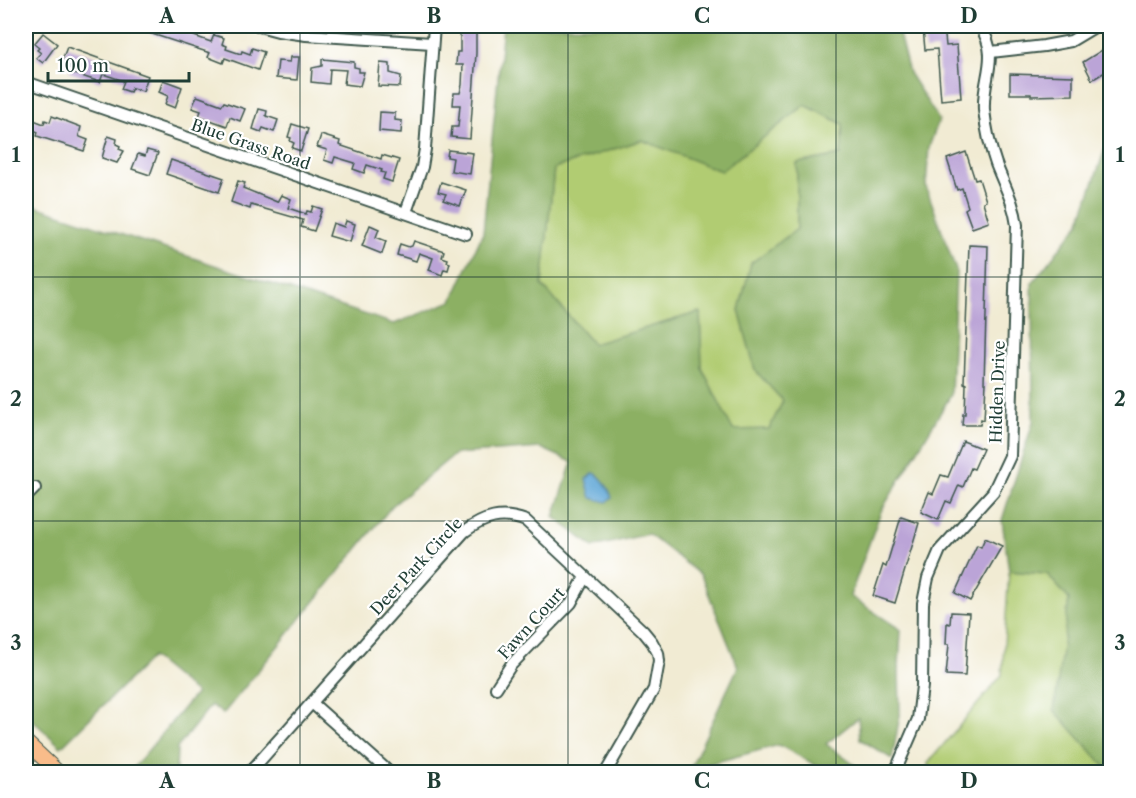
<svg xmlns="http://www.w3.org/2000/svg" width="1136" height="798" font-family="'Libre Caslon Text',serif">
<rect width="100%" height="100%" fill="#fff"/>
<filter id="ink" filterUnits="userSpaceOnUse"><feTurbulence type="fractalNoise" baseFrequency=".0167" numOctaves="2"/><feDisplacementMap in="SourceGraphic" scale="12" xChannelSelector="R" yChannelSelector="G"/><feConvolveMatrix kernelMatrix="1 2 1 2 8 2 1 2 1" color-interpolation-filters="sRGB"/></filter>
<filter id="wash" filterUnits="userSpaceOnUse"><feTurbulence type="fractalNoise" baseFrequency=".008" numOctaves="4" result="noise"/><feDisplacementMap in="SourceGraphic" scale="24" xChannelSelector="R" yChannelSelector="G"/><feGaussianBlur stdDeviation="1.35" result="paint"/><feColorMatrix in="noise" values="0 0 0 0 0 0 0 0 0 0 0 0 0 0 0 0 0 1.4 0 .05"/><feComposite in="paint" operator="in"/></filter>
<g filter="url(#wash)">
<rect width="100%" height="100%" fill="#f1ebd3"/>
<!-- green -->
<g fill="#b1cc72" stroke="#688453" stroke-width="1.5">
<polygon points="805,105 843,124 841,155 797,164 797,230 752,263 739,310 755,370 783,401 769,429 733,431 702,368 700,312 593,344 542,285 554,168 642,140 721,171"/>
<polygon points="1009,571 1047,574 1069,599 1055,710 1110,772 928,772 928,763 1002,675"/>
</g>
<!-- forest -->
<g fill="#8cb064" stroke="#56764c" stroke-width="1.5" fill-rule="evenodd">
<path d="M503,26H897L909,73L939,120L929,147L926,187L956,270L951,395L881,511L850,596L901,630L899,666L900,715L892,759L860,739L858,718L826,744L864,772H828L779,745L690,769L738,667L701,575L648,534L593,547L554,517L572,462L541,448L455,454L392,506L223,714L211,705L177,748L176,772H130L196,693L152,657L61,747L26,714V203L394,324L452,301L483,233ZM805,105L843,124L841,155L797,163V229L751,263L739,310L755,370L783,401L769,429L733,430L702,368L700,312L593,344L542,285L554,168L642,140L721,171Z"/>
<polygon points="1110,135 1110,772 1054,710 1069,599 1047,574 1009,571 1002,520 1033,422 1032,283 1079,224"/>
</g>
<!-- water -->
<path fill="#61a7d7" stroke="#407286" stroke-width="1.5" d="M594,473C602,476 610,490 612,498L607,502L591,498L586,479Z"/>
<g id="blocks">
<!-- building -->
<g fill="#bba4d7">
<polygon points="148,26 188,26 196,29 194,36 211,42 214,35 224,38 222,44 227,46 226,49 241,54 242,51 250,54 252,48 264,52 258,70 225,58 223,63 208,57 210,53 146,32"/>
<polygon points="460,26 476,26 476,53 470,139 451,137 452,127 458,127 460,105 453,105 454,93 460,93 462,85 463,65 456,65 457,52 460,52"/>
<polygon points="944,26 946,46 957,45 961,98 941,100 937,49 925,50 923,28"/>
<polygon points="43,33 57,44 43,63 36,58 41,53 37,50 39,48 34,44"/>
<polygon points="1110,45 1110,69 1092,80 1083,62"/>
<polygon points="67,47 148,76 143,91 132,88 130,92 121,89 124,81 103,74 100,82 69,72 71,66 61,63"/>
<polygon points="291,57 299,57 297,80 276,78 278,61 290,62"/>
<polygon points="322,59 354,62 354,67 359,68 359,72 364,72 360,86 344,84 346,70 330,69 329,84 311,82 312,68 322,66"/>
<polygon points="380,63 390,64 390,73 401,76 400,87 378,86"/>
<polygon points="1010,74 1073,76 1073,95 1031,96 1031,94 1010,94"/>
<polygon points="163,80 182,87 175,108 165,104 168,96 159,92"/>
<polygon points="197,96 222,105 224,102 245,109 240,121 230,117 227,126 199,116 201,111 192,108"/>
<polygon points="259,109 267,111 266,116 278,120 274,132 263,128 261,132 253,129"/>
<polygon points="380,112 395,113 395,120 402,121 401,133 379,131"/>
<polygon points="52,116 81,127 79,135 80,137 88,140 84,151 37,136 38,132 26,127 26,117 44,124 45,120 50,122"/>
<polygon points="292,124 308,129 301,151 292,148 294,143 290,141 291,138 288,137"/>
<polygon points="321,135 340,141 339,145 381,159 382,155 399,160 392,182 383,179 385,173 381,172 382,170 367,165 364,173 353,169 355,163 335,157 333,163 324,160 327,150 317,147"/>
<polygon points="108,136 117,139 116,144 120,146 119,149 124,151 117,163 102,158"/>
<polygon points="147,150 158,153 150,175 132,169 138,154 145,156"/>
<polygon points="448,150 473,153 470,174 451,171 453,158 447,157"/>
<polygon points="966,152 975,180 979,179 986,201 983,202 989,222 972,228 965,209 968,207 962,188 957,190 947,159"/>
<polygon points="171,160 224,178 219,192 166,174"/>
<polygon points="238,181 245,183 243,188 277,202 281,195 291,199 288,208 306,214 307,211 311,212 313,206 322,209 314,231 301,227 303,220 251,205 250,209 231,202"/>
<polygon points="441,182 466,190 460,206 443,200 446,194 438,192"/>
<polygon points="346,221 355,224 350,242 329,236 333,223 344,227"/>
<polygon points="370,225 379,229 376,237 386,241 382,254 362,246"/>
<polygon points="414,241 444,251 442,257 448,259 447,262 450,263 448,270 444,269 442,275 429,270 433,258 419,253 416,261 397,255 400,244 409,247 412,246"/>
<polygon points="969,245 988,246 984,383 986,383 984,420 981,419 980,425 962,425 963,414 965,414 966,384 964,383"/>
<polygon points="963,441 983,449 974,469 971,468 963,487 959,485 951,503 946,501 938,520 921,512 929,492 933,494 941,475 948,477"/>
<polygon points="901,517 919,523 895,603 873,596 883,565 886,567"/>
<polygon points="985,538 1002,546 970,601 955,593 977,545 981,547"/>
<polygon points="951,612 969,613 965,676 946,675 949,644 946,644 947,623 950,624"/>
</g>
</g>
</g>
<g filter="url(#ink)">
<use href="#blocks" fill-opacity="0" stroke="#3e574c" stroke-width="1.5"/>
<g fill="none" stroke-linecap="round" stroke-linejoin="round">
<defs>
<g id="minor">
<polyline points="259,26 278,31 306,35 432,43"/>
<polyline points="991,52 1044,46 1071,41 1096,26"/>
<polyline points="26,82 466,234"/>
<polyline points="406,212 422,167 425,149 434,26"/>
<polyline points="26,497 35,488"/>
<polyline points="496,688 511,665 571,603 585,577"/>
<polyline points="312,703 389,772"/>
<path d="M250,772L464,532C484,517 502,512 526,521L643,631L652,642L658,653L659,661L654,689L606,772"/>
<path d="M895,772L918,719L922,686L923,603L928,578L940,550L993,492L1010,456L1017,225C1014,202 1004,185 996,164C990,147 986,128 984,110C982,76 1001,58 980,26"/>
</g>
<polyline id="major" points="26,742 58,772"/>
</defs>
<!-- minor casing -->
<use href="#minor" stroke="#3e574c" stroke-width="14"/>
<!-- major casing -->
<use href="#major" stroke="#3e574c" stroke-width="16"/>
<!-- minor -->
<use href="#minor" stroke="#fff" stroke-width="10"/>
<!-- major -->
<use href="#major" stroke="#f9bc8a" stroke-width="14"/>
</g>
</g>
<!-- grid -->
<path fill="none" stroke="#1f3d34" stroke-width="1.5" stroke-opacity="0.55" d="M300,26V772M568,26V772M836,26V772M26,277H1110M26,521H1110"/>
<g text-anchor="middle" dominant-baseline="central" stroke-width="4.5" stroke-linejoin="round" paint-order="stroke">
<!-- street labels -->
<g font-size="16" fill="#1f3d34" stroke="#fff">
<text transform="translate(251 144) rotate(19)">Blue Grass Road</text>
<text transform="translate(997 392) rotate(-88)">Hidden Drive</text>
<text transform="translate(416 566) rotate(-47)">Deer Park Circle</text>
<text transform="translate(531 623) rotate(-48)">Fawn Court</text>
</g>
</g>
<!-- margin -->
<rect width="1136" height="798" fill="none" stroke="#fff" stroke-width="66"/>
<!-- scale -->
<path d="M48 72v9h141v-9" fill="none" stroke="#1f3d34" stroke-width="3"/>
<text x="57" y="72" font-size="18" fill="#1f3d34" stroke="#ffffff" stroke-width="4.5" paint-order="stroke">100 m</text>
<rect x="33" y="33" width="1070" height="732" fill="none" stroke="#1f3d34" stroke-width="2"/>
<g font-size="20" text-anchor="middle" font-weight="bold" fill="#1f3d34">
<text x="167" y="23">A</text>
<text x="434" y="23">B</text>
<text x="702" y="23">C</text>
<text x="969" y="23">D</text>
<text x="16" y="162">1</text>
<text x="1120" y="162">1</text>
<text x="16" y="406">2</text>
<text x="1120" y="406">2</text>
<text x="16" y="650">3</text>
<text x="1120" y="650">3</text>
<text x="167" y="788">A</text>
<text x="434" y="788">B</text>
<text x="702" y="788">C</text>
<text x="969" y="788">D</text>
</g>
</svg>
